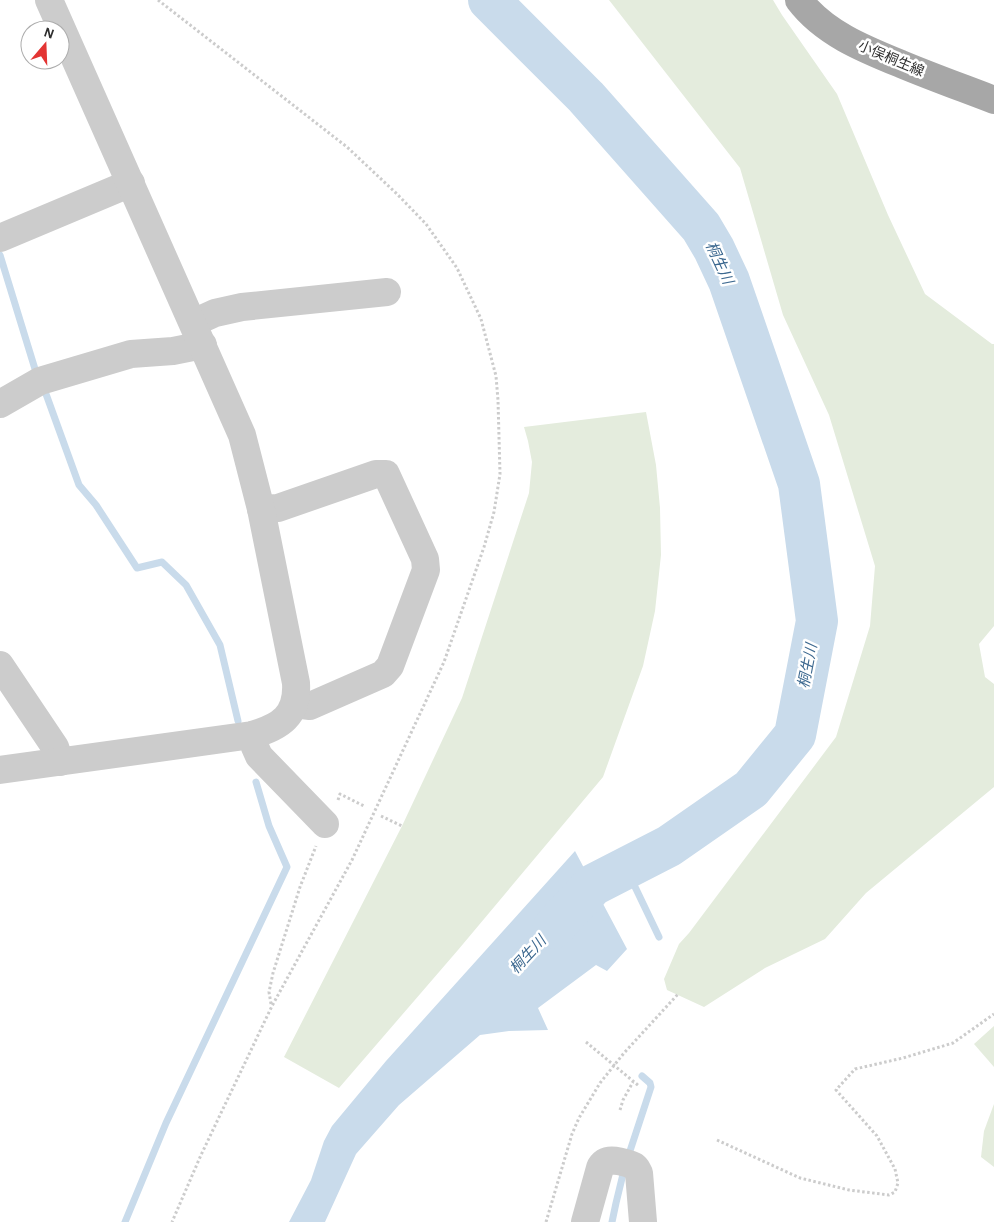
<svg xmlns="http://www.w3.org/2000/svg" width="994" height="1222" font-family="'Alegreya Sans','Noto Sans JP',sans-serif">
<rect width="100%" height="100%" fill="#fff"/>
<!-- green -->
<g fill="#e4ecdd">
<polygon points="609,0 773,0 782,15 837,94 888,215 925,294 992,344 994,344 994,626 979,644 985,677 994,684 994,787 866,893 825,939 765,968 704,1007 667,990 664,979 679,944 689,933 836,737 870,626 875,566 829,415 783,315 740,168"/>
<polygon points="646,412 656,465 660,508 661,555 655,611 643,666 603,777 458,950 339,1088 284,1057 402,826 462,698 529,493 532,462 528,441 524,427"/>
<polygon points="994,1026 994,1067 974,1044"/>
<polygon points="994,1104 994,1167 981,1157 984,1131"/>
</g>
<!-- water -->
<polygon fill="#c9dbeb" points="575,851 627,949 607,971 596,965 538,1008 548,1030 509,1031 480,1035 399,1105 356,1154 325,1222 289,1222 311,1180 324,1141 332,1126 386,1061"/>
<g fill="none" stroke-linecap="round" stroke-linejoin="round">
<!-- stream -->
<g stroke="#c9dbeb" stroke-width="7">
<polyline points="0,255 35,369"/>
<polyline points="46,394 79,485 96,505 137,568 162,562 186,585 220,645 238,721"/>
<polyline points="626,868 659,937"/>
<polyline points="628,1157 651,1087 650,1083 642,1076"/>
<polyline points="125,1222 166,1123 287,867 269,826 256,782"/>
<polyline points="612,1222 616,1203 624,1170"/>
</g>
<!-- river -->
<polyline stroke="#c9dbeb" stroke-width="42" points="489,0 586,97 701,227 714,249 729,281 799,484 817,621 795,735 751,789 669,846 593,885 553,928"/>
<!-- path -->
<g stroke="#ccc" stroke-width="3" stroke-dasharray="2.5 2.5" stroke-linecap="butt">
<polyline points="158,0 347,147 397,194 426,224 457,268 481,319 496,376 498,400 500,474 494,512 484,547 444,662 352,860 272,1006 201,1155 172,1222"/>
<polyline points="338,800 340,794 364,806"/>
<polyline points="381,816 402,826"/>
<polyline points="271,1004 269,992 273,973 300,887 316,846"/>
<polyline points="586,1042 639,1086"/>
<polyline points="620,1110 623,1100 633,1082"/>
<polyline points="717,1140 800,1178 849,1190 889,1195 895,1192 898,1183 895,1169 877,1136 836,1090 855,1069 903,1058 953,1043 994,1014"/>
<polyline points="546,1222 572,1134 579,1118 600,1083 624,1053 679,993"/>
</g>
<!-- minor -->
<g stroke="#ccc" stroke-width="28">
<polyline points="0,238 131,183"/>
<polyline points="193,323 215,313 242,307 387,292"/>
<polyline points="0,404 40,381 131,354 173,351 203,345"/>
<polyline points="261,509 278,508 376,474 386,474 425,559 426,570 390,666 383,674 310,706 295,704"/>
<polyline points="0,665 55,747 60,762"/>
<polyline points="252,735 255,747 259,756 325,824"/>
<path d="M0,770L252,735C280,727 298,716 296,683L261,509L242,435L49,0"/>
<path d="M585,1222L600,1168C601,1165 602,1164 605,1162C611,1158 628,1163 634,1166C637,1168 637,1170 639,1173L643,1222"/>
</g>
<!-- major -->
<path stroke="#a7a7a7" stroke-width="28" d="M799,0C824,33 864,49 901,64C932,77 963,88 994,100"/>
</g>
<g text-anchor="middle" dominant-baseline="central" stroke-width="5" stroke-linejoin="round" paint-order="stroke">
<!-- street labels -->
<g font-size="14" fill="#2f2f2f" stroke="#fff">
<text transform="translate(891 59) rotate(23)">小俣桐生線</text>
</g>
<!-- water labels -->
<g font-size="15" font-style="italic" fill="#3d6990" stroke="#fff">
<text transform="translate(719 263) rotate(65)">桐生川</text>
<text transform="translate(808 666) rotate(-79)">桐生川</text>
<text transform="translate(528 955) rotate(-47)">桐生川</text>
</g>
</g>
<!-- north arrow -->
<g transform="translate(45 45) rotate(19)"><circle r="24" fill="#ffffff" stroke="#acacac"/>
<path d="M0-4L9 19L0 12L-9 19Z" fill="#e33433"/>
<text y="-8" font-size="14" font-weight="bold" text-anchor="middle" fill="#2f2f2f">N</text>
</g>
</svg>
